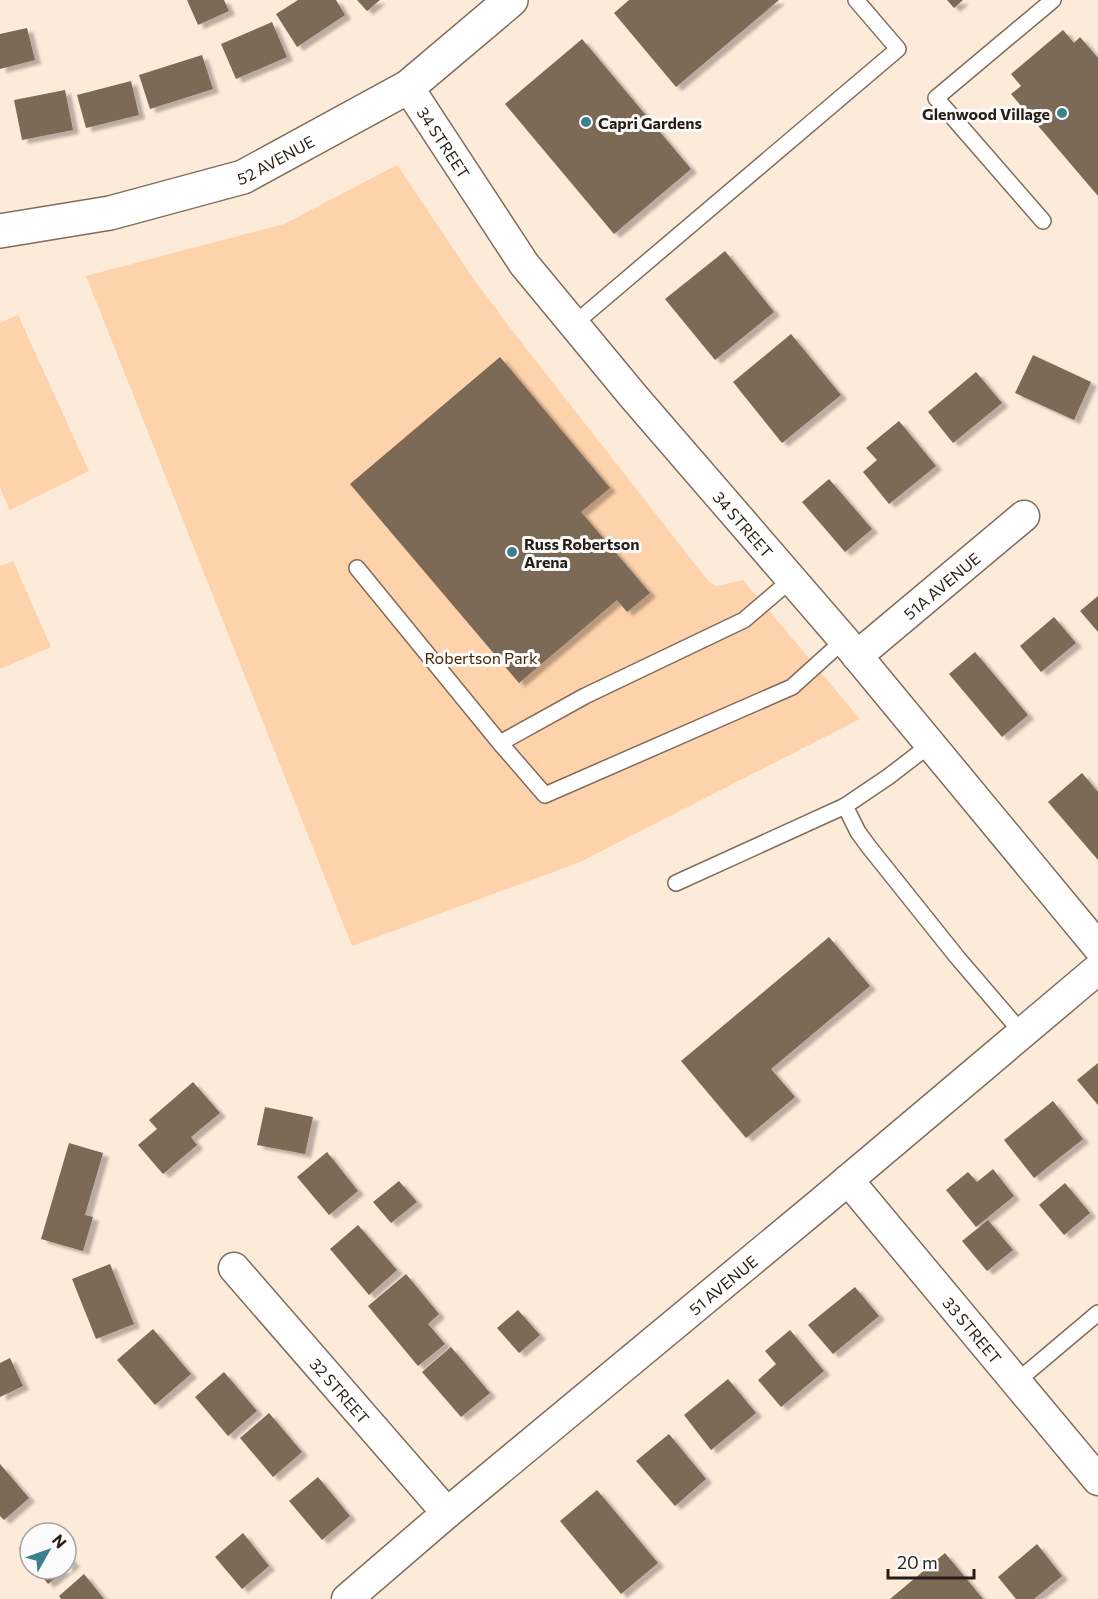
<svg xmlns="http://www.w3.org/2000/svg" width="1098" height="1599" font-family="Commissioner,sans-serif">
<defs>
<filter id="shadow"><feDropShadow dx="6" dy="4" stdDeviation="1.5" flood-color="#0004"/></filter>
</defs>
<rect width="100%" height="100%" fill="#fdebda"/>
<!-- green -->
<g fill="#fed2aa">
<polygon points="397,165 470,274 511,329 709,582 716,586 743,580 860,719 580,862 352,946 86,276 284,224"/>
<polygon points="18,315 89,471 10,510 0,488 0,323"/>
<polygon points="13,561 51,647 0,669 0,566"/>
</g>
<!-- building -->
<g fill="#7c6956" filter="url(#shadow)">
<polygon points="187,0 224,0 229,11 198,25"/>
<polygon points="298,0 336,0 345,15 297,47 276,14"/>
<polygon points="357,0 380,0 367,11"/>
<polygon points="629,0 779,0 676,87 614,13"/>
<polygon points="947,0 963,0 954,8"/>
<polygon points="272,22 287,57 236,79 221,44"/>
<polygon points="27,28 35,60 0,69 0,34"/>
<polygon points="1063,30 1074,43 1080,37 1098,58 1098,196 1011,94 1021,86 1011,74"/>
<polygon points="582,39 691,169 614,234 505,104"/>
<polygon points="202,55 213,89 150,109 139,75"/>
<polygon points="131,81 139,115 86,128 77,95"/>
<polygon points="65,90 73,130 22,140 14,100"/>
<polygon points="725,251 774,312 715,360 665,299"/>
<polygon points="791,334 841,395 782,443 733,382"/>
<polygon points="1033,355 1091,382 1074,420 1015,393"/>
<polygon points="500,357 610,488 581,512 650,593 627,612 617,600 519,683 350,484"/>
<polygon points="976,372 1002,403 953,443 928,412"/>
<polygon points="899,421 936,466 889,504 863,472 877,460 866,448"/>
<polygon points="829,479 872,529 845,552 802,502"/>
<polygon points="1098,596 1098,632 1080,611"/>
<polygon points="1054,617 1076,643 1041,672 1020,646"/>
<polygon points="975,652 1028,715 1002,737 949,674"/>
<polygon points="1082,773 1098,792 1098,860 1048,802"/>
<polygon points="829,937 870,986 771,1069 795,1097 746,1138 681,1061"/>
<polygon points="1098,1063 1098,1105 1077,1080"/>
<polygon points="193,1082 220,1113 191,1137 197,1145 163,1174 138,1145 157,1129 149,1120"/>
<polygon points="1053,1101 1083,1139 1034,1178 1004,1140"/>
<polygon points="265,1107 313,1117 305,1154 257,1145"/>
<polygon points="69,1143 103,1153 85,1215 93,1217 83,1251 41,1239"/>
<polygon points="327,1152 358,1191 329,1215 297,1177"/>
<polygon points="993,1169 1014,1196 976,1227 946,1190 968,1172 977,1182"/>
<polygon points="399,1181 417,1202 391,1223 373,1202"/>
<polygon points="1065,1183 1090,1213 1064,1235 1039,1205"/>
<polygon points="988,1220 1013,1250 987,1271 962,1241"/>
<polygon points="358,1225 397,1270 369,1295 330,1249"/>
<polygon points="110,1264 134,1324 96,1339 72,1279"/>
<polygon points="406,1274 439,1314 428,1324 445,1344 418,1366 368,1306"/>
<polygon points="855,1287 879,1316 833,1354 808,1325"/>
<polygon points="518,1310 540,1335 519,1353 497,1328"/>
<polygon points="153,1329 191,1374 155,1405 117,1360"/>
<polygon points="790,1330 824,1371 781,1407 758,1380 776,1364 765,1351"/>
<polygon points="451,1347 490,1393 461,1417 422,1372"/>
<polygon points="10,1358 23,1386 0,1397 0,1363"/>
<polygon points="224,1372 257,1411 228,1436 195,1397"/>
<polygon points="728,1379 756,1413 711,1450 684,1415"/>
<polygon points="269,1413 302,1452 273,1477 240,1438"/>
<polygon points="669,1434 706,1479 675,1506 636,1461"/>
<polygon points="0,1464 29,1498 4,1520 0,1516"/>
<polygon points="318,1477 350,1516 322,1540 289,1501"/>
<polygon points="597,1490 658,1563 621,1594 560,1521"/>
<polygon points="243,1533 269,1566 242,1589 215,1557"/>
<polygon points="30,1539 30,1562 19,1548"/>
<polygon points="1037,1544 1062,1576 1034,1599 1016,1599 998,1577"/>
<polygon points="945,1553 983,1599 890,1599"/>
<polygon points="66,1554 74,1563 48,1584 36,1569 66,1569"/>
<polygon points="84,1574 104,1599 61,1599 59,1596"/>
</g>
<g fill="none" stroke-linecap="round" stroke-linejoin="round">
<defs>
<g id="service">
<polyline points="1043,221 936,98 1053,0"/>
<polyline points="574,324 898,49 856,0"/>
<polyline points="357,568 500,743"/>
<polyline points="792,579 744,620 585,696 500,743 545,795 792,687 844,640"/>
<polyline points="931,744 888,777 845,806 858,832 869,847 957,957 1022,1033"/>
<polyline points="676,883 845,806"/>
<polyline points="1016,1382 1098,1313"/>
</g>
<g id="minor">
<path id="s1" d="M408,87L524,264L634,397L844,640L1098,947"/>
<path id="s2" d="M857,656L1024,516"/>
<path id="s3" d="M848,1180L1098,1480"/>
<path id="s4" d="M234,1268L447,1513"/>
<path id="s5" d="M347,1599L447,1513L822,1202L1098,969"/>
</g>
<g id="tertiary">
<path id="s6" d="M0,231L110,213L243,177L408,87L511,0"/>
</g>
</defs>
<!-- service casing -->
<use href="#service" stroke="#806c5a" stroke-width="18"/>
<!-- minor casing -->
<use href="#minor" stroke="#806c5a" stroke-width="33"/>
<!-- tertiary casing -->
<use href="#tertiary" stroke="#806c5a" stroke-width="36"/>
<!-- service -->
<use href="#service" stroke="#fff" stroke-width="15"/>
<!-- minor -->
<use href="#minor" stroke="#fff" stroke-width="30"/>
<!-- tertiary -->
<use href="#tertiary" stroke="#fff" stroke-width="33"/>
</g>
<!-- markers -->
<g fill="#3c7f8f" stroke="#fbfbfb" stroke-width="2">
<circle cx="1062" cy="113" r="6"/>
<circle cx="586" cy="122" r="6"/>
<circle cx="512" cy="552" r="6"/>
</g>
<g text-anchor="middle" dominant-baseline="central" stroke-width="6" stroke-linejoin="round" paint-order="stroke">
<!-- poi labels -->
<g font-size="16" font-weight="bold" fill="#271f17" stroke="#fbfbfb" text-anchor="start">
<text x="1050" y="113" text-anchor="end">Glenwood Village</text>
<text x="598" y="122">Capri Gardens</text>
<text x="524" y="543">Russ Robertson<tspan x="524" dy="18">Arena</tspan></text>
</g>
<!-- street labels -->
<g font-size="16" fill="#271f17" stroke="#fbfbfb">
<text stroke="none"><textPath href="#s1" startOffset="66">34 STREET</textPath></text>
<text stroke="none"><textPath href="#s6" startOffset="286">52 AVENUE</textPath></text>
<text stroke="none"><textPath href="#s1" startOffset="552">34 STREET</textPath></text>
<text stroke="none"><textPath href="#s2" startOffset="110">51A AVENUE</textPath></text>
<text stroke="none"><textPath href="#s5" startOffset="490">51 AVENUE</textPath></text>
<text stroke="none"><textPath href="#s3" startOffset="195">33 STREET</textPath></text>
<text stroke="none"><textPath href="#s4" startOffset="162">32 STREET</textPath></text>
</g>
<!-- park labels -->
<g font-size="16" fill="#462701" stroke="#fbfbfb">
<text x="481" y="657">Robertson Park</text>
</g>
</g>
<!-- north arrow -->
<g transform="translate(48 1551) rotate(50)"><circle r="28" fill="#fbfbfb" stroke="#a6a3a0" stroke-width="1.5"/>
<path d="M0-4.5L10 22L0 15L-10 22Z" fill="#3c7f8f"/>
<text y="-9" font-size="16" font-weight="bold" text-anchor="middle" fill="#271f17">N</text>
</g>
<!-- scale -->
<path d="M888 1569v9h86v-9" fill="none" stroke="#271f17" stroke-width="3"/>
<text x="897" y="1569" font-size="18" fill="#271f17" stroke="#fbfbfb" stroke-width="4.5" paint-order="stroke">20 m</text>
</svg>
